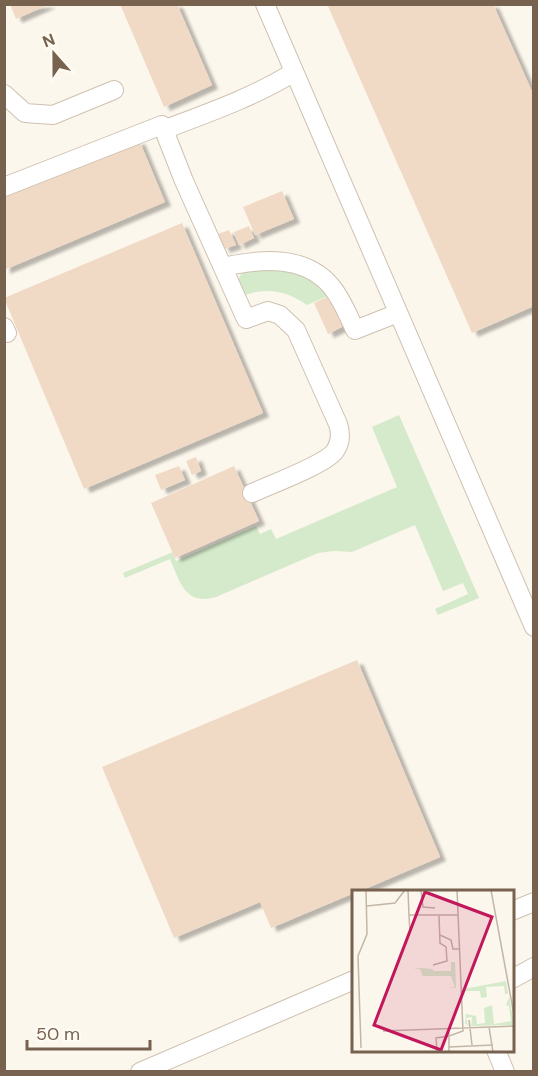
<svg xmlns="http://www.w3.org/2000/svg" width="538" height="1076" font-family="'DM Sans',sans-serif">
<defs>
<filter id="shadow"><feDropShadow dx="6" dy="4" stdDeviation="1.5" flood-color="#0004"/></filter>
</defs>
<rect width="100%" height="100%" fill="#fcf7ec"/>
<!-- green -->
<g fill="#d4eaca">
<path d="M260,268L297,273L317,284L328,296L307,305C287,291 268,287 245,295C233,274 239,273 260,268Z"/>
<path d="M399,415L479,598L438,615L435,609L468,594L463,583L443,591L415,525L352,552L334,551L318,553L216,597C185,606 180,582 170,559L125,578L123,573L173,552L176,561L256,526L260,534L271,529L276,539L397,487L372,427Z"/>
</g>
<!-- building -->
<g fill="#f1dac5" filter="url(#shadow)">
<polygon points="10,4 50,4 16,19"/>
<polygon points="120,4 177,4 212,85 164,107"/>
<polygon points="327,4 493,4 534,96 534,306 472,333"/>
<polygon points="139,140 165,202 4,270 4,197"/>
<polygon points="282,191 294,219 255,235 243,207"/>
<polygon points="182,223 263,413 84,489 4,298"/>
<polygon points="249,226 254,238 239,245 234,232"/>
<polygon points="229,230 236,245 224,249 218,234"/>
<polygon points="327,297 330,303 335,301 346,325 328,334 314,303"/>
<polygon points="196,457 201,471 192,475 186,461"/>
<polygon points="179,466 185,480 161,490 155,475"/>
<polygon points="234,466 259,521 175,558 151,503"/>
<polygon points="357,660 440,857 358,892 354,892 354,893 271,928 260,902 174,938 102,767"/>
</g>
<g fill="none" stroke-linecap="round" stroke-linejoin="round">
<defs>
<g id="minor">
<polyline points="265,4 534,627"/>
<polyline points="4,94 25,113 53,115 114,90"/>
<path d="M163,130C208,113 254,97 294,72"/>
<path d="M4,187L162,125L184,181L246,319L268,311L280,315L296,330L338,424C341,433 341,442 335,451C326,464 270,485 252,493"/>
<path d="M223,267C259,259 304,254 331,286C342,299 348,315 355,330L398,313"/>
<polyline points="4,327 7,333"/>
<polyline points="512,911 534,902"/>
<polyline points="512,979 534,967"/>
<polyline points="496,1050 505,1072"/>
<polyline points="140,1072 354,980"/>
</g>
</defs>
<!-- minor casing -->
<use href="#minor" stroke="#cec1b1" stroke-width="20"/>
<!-- minor -->
<use href="#minor" stroke="#fff" stroke-width="18"/>
</g>
<!-- overview -->
<g transform="translate(352 890)">
<rect width="162" height="162" fill="#fcf7ec"/>
<path d="M99,72H103L104,98H98L103,97L99,86H71L68,79H61L68,78L80,79L82,81H99ZM154,91L156,104H153L152,96L134,97L135,107L129,108L128,101H113L112,108V99ZM157,107L161,128L160,135L119,136L120,127L114,128L116,136L113,133L114,124L124,126L125,134L133,133L132,118L140,115L142,134L159,131L157,116L154,115Z" fill="#d4eaca"/>
<path fill="none" stroke="#c3b6a8" stroke-width="1.5" d="M56,0L57,25H106M69,0L71,17L83,18M139,0L162,125M15,16L43,13L53,0M57,25L58,43M88,45L99,50L101,59H108M81,75L95,71L94,57L88,53L87,26M117,130L120,155M137,137L141,162M31,141L162,136M97,157L141,155M9,158L6,66L15,44L14,0M85,162L84,148L97,146L96,138M97,162V146L111,141L105,0"/>
<path fill="#c2185b" fill-opacity="0.15" stroke="#c2185b" stroke-width="3" d="M73,2L140,27L89,160L22,135Z"/>
<rect width="162" height="162" fill="none" stroke="#77614f" stroke-width="3"/>
</g>
<!-- border -->
<rect width="538" height="1076" fill="none" stroke="#77614f" stroke-width="12"/>
<!-- north arrow -->
<g transform="translate(54 54) rotate(339)" stroke="#fefbf3" stroke-width="4.5" paint-order="stroke">
<path d="M0-4.5L10 22L0 15L-10 22Z" fill="#77614f"/>
<text y="-9" font-size="16" font-weight="bold" text-anchor="middle" fill="#77614f">N</text>
</g>
<!-- scale -->
<path d="M27 1040v9h123v-9" fill="none" stroke="#77614f" stroke-width="3"/>
<text x="36" y="1040" font-size="18" fill="#77614f" stroke="#fefbf3" stroke-width="4.5" paint-order="stroke">50 m</text>
</svg>
